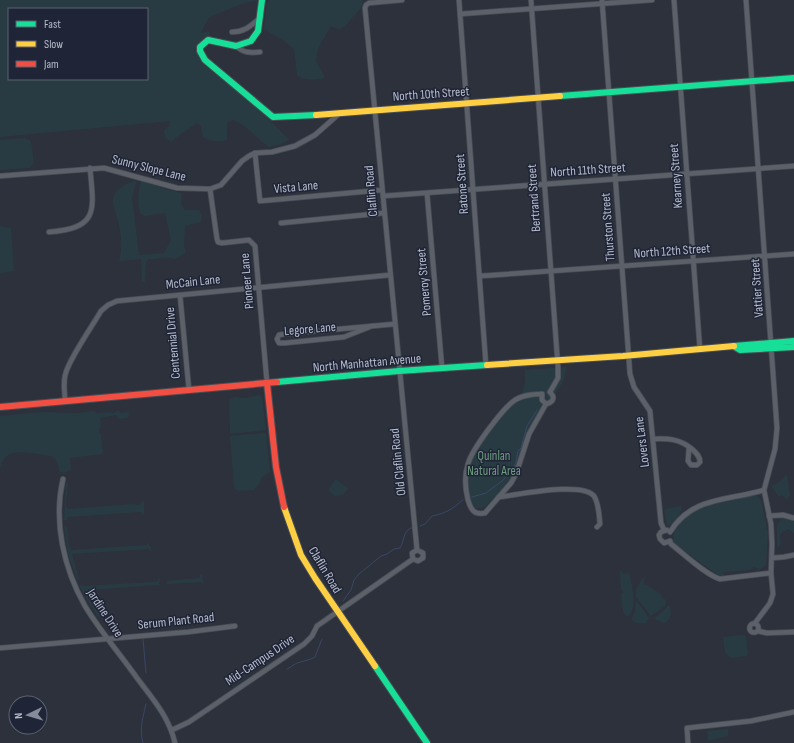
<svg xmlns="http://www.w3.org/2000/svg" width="794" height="743" font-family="'Sofia Sans Condensed',sans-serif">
<rect width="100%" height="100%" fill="#2c313c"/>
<!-- green -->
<g fill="#293b42" fill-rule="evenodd">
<path d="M0,0H266L247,2L209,17L201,33L209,31L210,37L205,40L200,57L264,114L289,140L281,144L269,147C257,139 247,125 233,120L227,123V140C218,142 211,142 203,137L201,126L197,123L178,136L171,142L165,138L164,130L170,125V121L0,137ZM9,9H147V79H9Z"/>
<path d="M270,0H363L361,8L344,27L338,29L331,26L318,48L316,61L325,78C317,80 303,81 297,75L294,49L284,41L264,29L267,2Z"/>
<polygon points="25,138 31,141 34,163 30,168 0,170 0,140"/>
<path d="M137,180L132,197L139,255L164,253L171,240L165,213L145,216L140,213C137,202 138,193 141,181L168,190L182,193L181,203L185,210H199L202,215L201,222L185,226L184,246L186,252L176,259C167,256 158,259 148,259L146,263L145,282L142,281L141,259L119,261C123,247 121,231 117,217C116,212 113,207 113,202C112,190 127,183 137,180Z"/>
<polygon points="0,226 11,228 14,271 0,273"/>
<path d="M566,367C568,386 542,406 533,422C525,437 522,456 514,471C508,485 495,497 485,507C478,510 473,508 471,501C456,451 498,428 523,391L525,382V370Z"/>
<polygon points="260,395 262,397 266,430 230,434 229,400 235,397 245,398"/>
<path d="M119,410L120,413L129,412L128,418L119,419L116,415L100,418L101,427L99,428V434H101L103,454L70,458L71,470L64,473L59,471C59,466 57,460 53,457C49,455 42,455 38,454C21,452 4,448 0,469V416L44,412L78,413L95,411L96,413L111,412L112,414Z"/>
<polygon points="266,433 270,472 262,477 259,484 254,490 238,491 235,489 234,486 230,436"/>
<polygon points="787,474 790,496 786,499 782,495 779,497 771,486 779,482"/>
<path d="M335,480H337L348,489C344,494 341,496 335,496L328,490Z"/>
<polygon points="66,482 68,484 66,505 68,509 132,504 139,505 144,500 144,514 142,515 141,512 67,517 67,520 64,520"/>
<polygon points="753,496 757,496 761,500 768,532 766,565 757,572 758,569 754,567 750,570 723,572 724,576 718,575 673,543 674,530 681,521 691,514 705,506"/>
<path d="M682,506C681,514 675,523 667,526L664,509Z"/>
<polygon points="781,518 794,521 794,533 788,529 782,532 780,537 781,544 777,548 777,525 779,523"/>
<polygon points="64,525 67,527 69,546 71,550 147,545 148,542 152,551 150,551 149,549 72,554 79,579 78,581 68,554"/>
<path d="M620,571H622L623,574L629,573C632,584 638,609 628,617L623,612L621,594L624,592L621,589Z"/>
<polygon points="200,575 202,575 204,585 202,582 167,584 167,581 200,578"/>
<polygon points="643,577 645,579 644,580 644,585 647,585 661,594 661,597 666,600 665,606 651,616 636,597 636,590"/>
<polygon points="158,578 160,579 160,581 159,582 159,584 160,584 161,588 159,585 88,590 88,597 100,615 99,618 79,586 83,584 84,586 151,582 158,581"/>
<polygon points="636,600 649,618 646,623 636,623 631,619 635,612"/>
<path d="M669,605C672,612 672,620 664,623L656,620L655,618Z"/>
<polygon points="742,635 746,636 748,654 747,656 731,658 725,652 723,637"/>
<polygon points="728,729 728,736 708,741 707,731"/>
</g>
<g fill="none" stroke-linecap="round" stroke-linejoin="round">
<!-- stream -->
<g stroke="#3a4666" stroke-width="1">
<polyline points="472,497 486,493 502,481 512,471 516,462 518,451 521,448 527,426 537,410"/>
<path d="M420,526L425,524L432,516C447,513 452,509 463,500"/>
<path d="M343,601L351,590L354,580L359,574L381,556L387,554L394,549L400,548C405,540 402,531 413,527"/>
<polyline points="143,639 146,673"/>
<polyline points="287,669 297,663 311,659 315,657 322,639"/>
<path d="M143,743C139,729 143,717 146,704"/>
</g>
<defs>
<g id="street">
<polyline points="402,0 369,3 366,5 365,8 417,550"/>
<polyline points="459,0 486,366"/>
<polyline points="531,0 558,367 558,378 550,392"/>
<polyline points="602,0 630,374 634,387 650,411 661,523 664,530"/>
<polyline points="674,0 700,350"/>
<polyline points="746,0 777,428 775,449 764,490 771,524 772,544 771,573 773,594 770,603 755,623"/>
<polyline points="460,14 652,0"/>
<path d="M232,32C245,32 250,26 260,18"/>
<path d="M236,46C243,53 251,53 260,52"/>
<polyline points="255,153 260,201 382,190"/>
<polyline points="0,176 104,168 177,188 210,189 221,185 242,161 249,156 255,153 272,152 295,146 315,135 340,113"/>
<polyline points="210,189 217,239 218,242 222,243 249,240 255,246 267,383"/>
<polyline points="427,193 442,368"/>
<polyline points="383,196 794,166"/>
<polyline points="281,223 384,213"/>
<path d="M49,232C99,228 94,211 90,168"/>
<polyline points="480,276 794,254"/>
<polyline points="180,295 189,390"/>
<polyline points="372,326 344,337 285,343 279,343 277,339 279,335 284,334 395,324"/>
<path d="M542,394C533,394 523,395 515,400C503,408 472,449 468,464C464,476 465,488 468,500C471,510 474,515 485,513L511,483L516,474L529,434L546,404"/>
<polyline points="542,394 542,400 546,404"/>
<path d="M65,401C65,393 63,385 65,376C67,362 93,325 101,311L108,305L117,301L390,275"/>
<path d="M546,404C551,403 554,400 553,396L550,392"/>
<path d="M653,439C668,438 680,439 692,449C696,453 700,456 700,462L697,465H691L688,461L689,447"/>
<path d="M63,479C53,522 64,569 85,606C100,631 120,654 137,678C153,699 169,717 175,743"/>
<path d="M499,497C518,495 582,481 594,496C599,504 599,515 600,524L597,527"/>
<polyline points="769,516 783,515 794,518"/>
<polyline points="667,530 661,532 659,535 660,539 664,543 670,541"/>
<path d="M670,532C692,496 728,501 764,490"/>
<path d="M670,541L671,544C684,554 706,575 720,579L771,573"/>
<polyline points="772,558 784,557 794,555"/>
<polyline points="413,559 418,561 423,558 423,553 417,550"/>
<polyline points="413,559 412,553 417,550"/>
<circle cx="754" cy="628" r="4.5"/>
<polyline points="758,631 767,633 794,632"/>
<polyline points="0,648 188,632 235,626"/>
<polyline points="172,730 189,722 304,644 312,636 317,626 413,559"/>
<polyline points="688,743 687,728 751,721 794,712"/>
</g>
<g id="fast">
<polyline points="262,0 258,31 251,41 236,46 208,40 200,47 200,51 205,60 273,117 316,115"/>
<polyline points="560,96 794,78"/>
<polyline points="734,346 794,341"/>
<polyline points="735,347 740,350 794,347"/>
<polyline points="277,382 399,371 487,365"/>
<polyline points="375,666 427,743"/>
</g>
<g id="slow">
<polyline points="316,115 560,96"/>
<polyline points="487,365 623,356 734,346"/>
<polyline points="284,507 301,555 315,578 375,666"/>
</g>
<g id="jam">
<polyline points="267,383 276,467 284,507"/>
<polyline points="0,407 277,382"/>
</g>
</defs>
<!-- street casing -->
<use href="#street" stroke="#484c54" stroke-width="6"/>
<!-- fast casing -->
<use href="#fast" stroke="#484c54" stroke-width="8"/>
<!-- slow casing -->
<use href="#slow" stroke="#484c54" stroke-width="8"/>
<!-- jam casing -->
<use href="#jam" stroke="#484c54" stroke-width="8"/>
<!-- street -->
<use href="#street" stroke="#5c6069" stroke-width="4.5"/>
<!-- fast -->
<use href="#fast" stroke="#16e098" stroke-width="6"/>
<!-- slow -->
<use href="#slow" stroke="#ffcf43" stroke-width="6"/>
<!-- jam -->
<use href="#jam" stroke="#f24e42" stroke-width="6"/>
</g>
<g text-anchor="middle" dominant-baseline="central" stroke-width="3" stroke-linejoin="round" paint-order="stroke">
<!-- street labels -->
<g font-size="13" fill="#b7bccb" stroke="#1f2537">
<text transform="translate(431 94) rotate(-4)">North 10th Street</text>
<text transform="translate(149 168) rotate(14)">Sunny Slope Lane</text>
<text transform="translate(588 170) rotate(-4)">North 11th Street</text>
<text transform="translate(676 176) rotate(-94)">Kearney Street</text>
<text transform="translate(462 184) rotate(-94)">Ratone Street</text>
<text transform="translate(296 187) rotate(-5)">Vista Lane</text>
<text transform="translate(371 191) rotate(-95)">Claflin Road</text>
<text transform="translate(534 198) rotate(-94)">Bertrand Street</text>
<text transform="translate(608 227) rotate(-94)">Thurston Street</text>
<text transform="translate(672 251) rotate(-4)">North 12th Street</text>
<text transform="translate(247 281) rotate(-95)">Pioneer Lane</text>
<text transform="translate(193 282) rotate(-6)">McCain Lane</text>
<text transform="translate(424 282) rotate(-95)">Pomeroy Street</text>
<text transform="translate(757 288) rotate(-94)">Vattier Street</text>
<text transform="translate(310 329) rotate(-5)">Legore Lane</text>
<text transform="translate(173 343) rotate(-95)">Centennial Drive</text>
<text transform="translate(367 363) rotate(-5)">North Manhattan Avenue</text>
<text transform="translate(642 442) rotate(-97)">Lovers Lane</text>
<text transform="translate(398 462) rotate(-96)">Old Claflin Road</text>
<text transform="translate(325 570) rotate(59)">Claflin Road</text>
<text transform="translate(105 613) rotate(57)">Jardine Drive</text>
<text transform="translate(176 621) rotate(-6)">Serum Plant Road</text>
<text transform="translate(260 660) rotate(-34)">Mid-Campus Drive</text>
</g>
<!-- park labels -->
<g font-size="13" fill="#6e9c80" stroke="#1f2537">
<text x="494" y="456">Quinlan<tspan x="494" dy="15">Natural Area</tspan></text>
</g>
</g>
<!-- legend -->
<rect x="8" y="8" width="140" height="72" fill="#1f2537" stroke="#5c6172"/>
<rect x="16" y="21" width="20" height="6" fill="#16e098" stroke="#5c6172"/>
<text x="44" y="28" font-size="12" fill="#b7bccb">Fast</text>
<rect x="16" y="41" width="20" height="6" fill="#ffcf43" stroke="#5c6172"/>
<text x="44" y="48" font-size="12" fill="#b7bccb">Slow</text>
<rect x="16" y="61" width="20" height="6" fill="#f24e42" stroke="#5c6172"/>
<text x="44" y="68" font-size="12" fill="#b7bccb">Jam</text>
<!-- north arrow -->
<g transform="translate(28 715) rotate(265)"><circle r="19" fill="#1f2537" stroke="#5c6172"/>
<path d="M0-3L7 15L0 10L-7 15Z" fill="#868b99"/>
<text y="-6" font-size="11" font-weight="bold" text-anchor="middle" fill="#b7bccb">N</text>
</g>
</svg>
